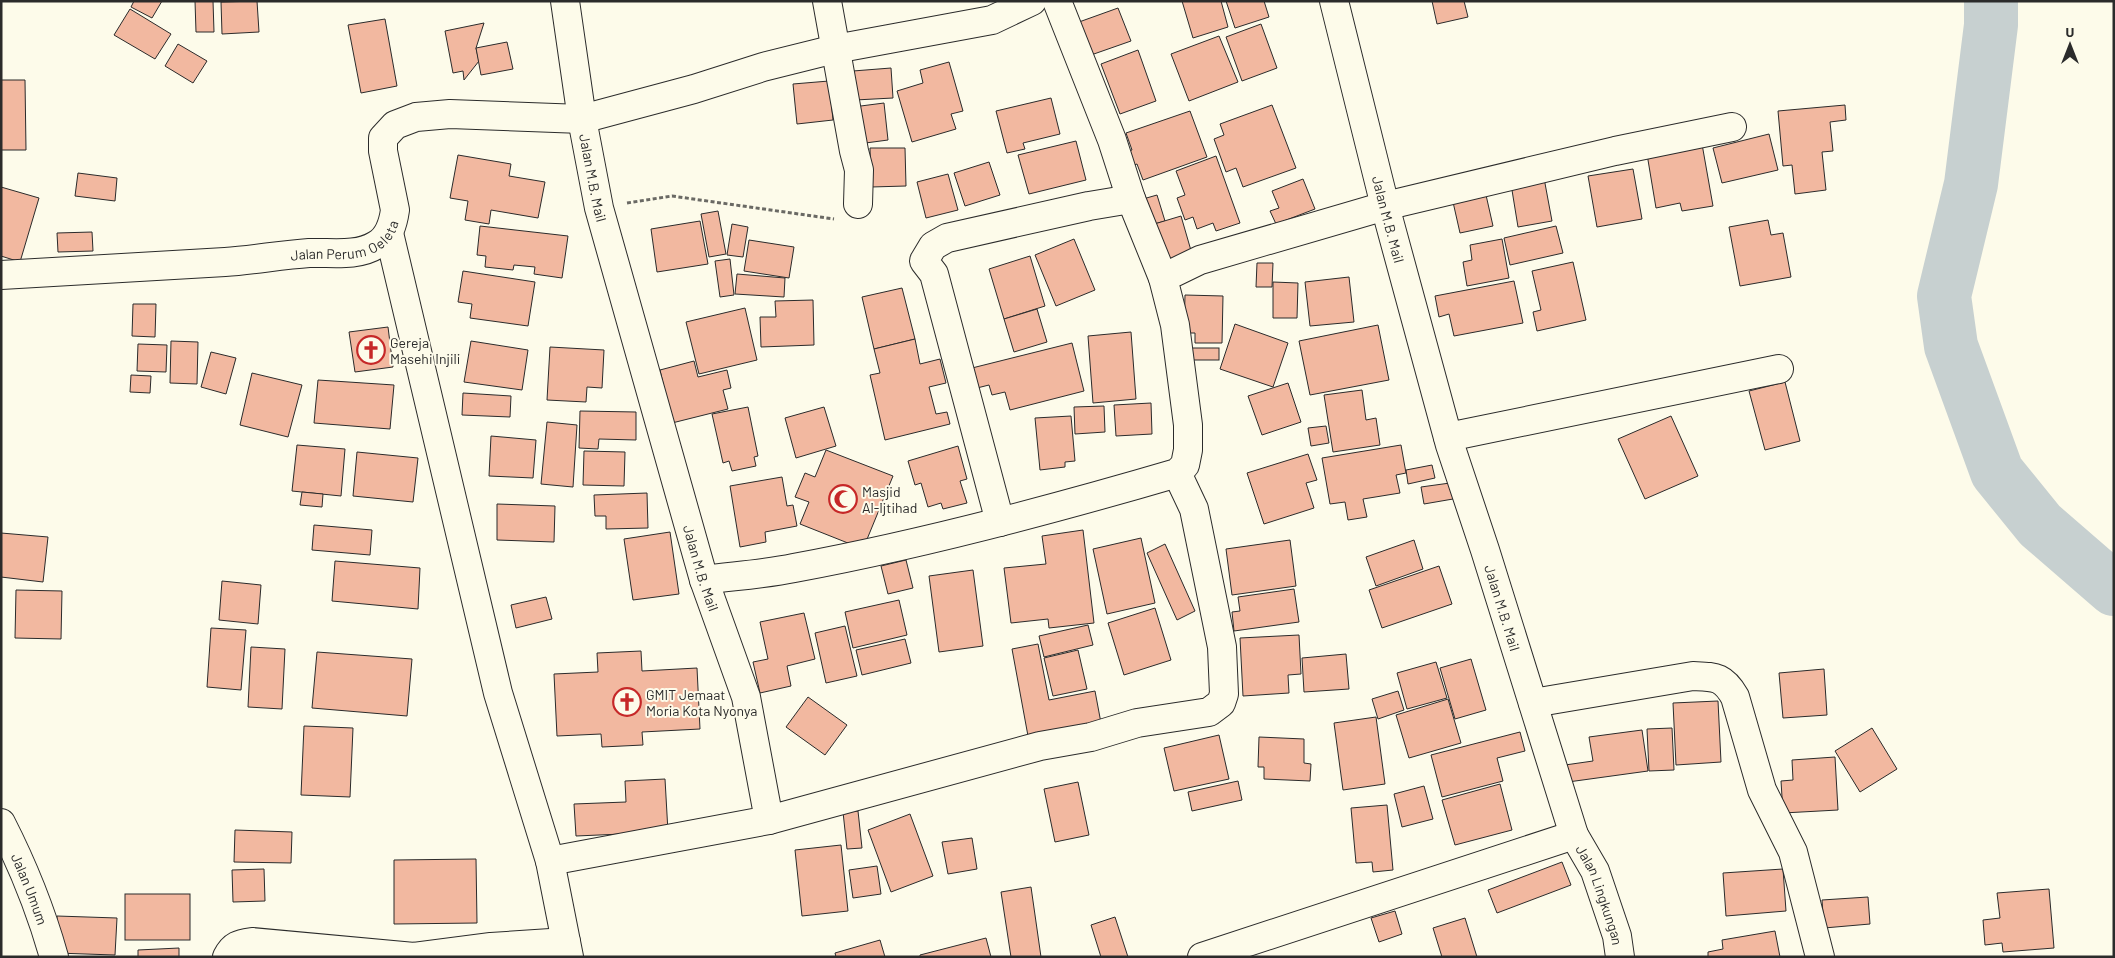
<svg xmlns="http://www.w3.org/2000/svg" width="2115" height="958" font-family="Barlow,sans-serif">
<rect width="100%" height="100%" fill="#fdfbea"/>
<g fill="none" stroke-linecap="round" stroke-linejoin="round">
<!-- river -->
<polyline stroke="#c7d0d0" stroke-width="54" points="1991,1 1991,25 1971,184 1944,296 1951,346 1997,472 2040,525 2114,589"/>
</g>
<!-- building -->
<g fill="#f2b8a0" stroke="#2b2b2b">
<polygon points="134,1 162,1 152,18 131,7"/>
<polygon points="195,1 213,1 214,32 196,32"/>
<polygon points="257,1 259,32 222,34 221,2"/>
<polygon points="1182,1 1221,1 1228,27 1193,38"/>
<polygon points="1226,1 1264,1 1269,17 1235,28"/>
<polygon points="1432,1 1464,1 1468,17 1437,24"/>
<polygon points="1118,8 1131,41 1091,55 1079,22"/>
<polygon points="130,9 171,34 155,59 114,35"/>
<polygon points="385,19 397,86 361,93 348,25"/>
<polygon points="484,23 476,48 479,61 464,80 463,71 453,73 445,31"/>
<polygon points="1261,24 1277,68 1242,81 1226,37"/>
<polygon points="1219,36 1238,82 1189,101 1171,54"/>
<polygon points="507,42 513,69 481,75 476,48"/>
<polygon points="178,44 207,61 193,83 165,66"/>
<polygon points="1138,50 1156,101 1120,114 1101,64"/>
<polygon points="949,62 963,111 951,114 956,129 912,142 897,91 923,83 920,70"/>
<polygon points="891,68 893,98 855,100 853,71"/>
<polygon points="1,80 25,80 26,150 1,150"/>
<polygon points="829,81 833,120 797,124 793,84"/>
<polygon points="1051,98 1060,134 1023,143 1025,149 1007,153 996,111"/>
<polygon points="884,103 888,140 858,144 853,107"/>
<polygon points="1272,105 1296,168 1243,187 1236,168 1226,172 1214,139 1224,135 1220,124"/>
<polygon points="1845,105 1846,120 1830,122 1833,151 1822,152 1826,190 1795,194 1792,165 1783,166 1778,111"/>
<polygon points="1190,111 1207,157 1143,180 1137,164 1128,167 1123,153 1132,150 1126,133"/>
<polygon points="1769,134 1778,170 1722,183 1713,148"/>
<polygon points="1076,141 1086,180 1029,194 1018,155"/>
<polygon points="1702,144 1713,206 1682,211 1680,203 1656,208 1647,154"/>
<polygon points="870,148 905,148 906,186 871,187"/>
<polygon points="458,155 511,164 509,176 545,182 538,218 491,210 489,224 465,220 468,201 450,198"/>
<polygon points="1216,156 1240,223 1216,231 1213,223 1197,229 1193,217 1185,220 1177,198 1185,195 1176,171"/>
<polygon points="989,162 1000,195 965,206 954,173"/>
<polygon points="1633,169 1642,219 1597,227 1588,176"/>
<polygon points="78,173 117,178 115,201 75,196"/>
<polygon points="948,174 958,210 926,218 917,182"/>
<polygon points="1544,178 1552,221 1518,227 1511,184"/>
<polygon points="1303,179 1315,209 1276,224 1270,211 1279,208 1272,191"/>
<polygon points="1,187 39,198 20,262 1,256"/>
<polygon points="1157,195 1165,221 1151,225 1143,199"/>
<polygon points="1486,195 1493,226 1460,233 1453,202"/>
<polygon points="718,211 726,254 709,257 701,214"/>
<polygon points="1181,216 1192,254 1161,263 1151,225"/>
<polygon points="1768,220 1771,235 1783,233 1791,277 1740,286 1729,227"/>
<polygon points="700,221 708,264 657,272 651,229"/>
<polygon points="732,224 748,227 743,257 727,255"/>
<polygon points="480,226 568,236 562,278 534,274 535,267 514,265 513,270 485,267 486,256 477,255"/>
<polygon points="1556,226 1563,253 1510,265 1504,238"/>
<polygon points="92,232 93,251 58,252 57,233"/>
<polygon points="1074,239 1095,290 1056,306 1035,255"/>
<polygon points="1502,239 1509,278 1467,286 1463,262 1472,260 1470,245"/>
<polygon points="749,240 794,247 789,278 744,271"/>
<polygon points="1030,256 1045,306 1004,319 989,269"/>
<polygon points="730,259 734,295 720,297 715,261"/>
<polygon points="1573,262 1586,320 1537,331 1533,312 1541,310 1532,271"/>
<polygon points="1257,263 1273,263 1272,287 1256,287"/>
<polygon points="463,271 535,282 528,326 470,318 472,304 458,302"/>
<polygon points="737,274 785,278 784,297 735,294"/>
<polygon points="1349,277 1354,322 1310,326 1305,282"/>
<polygon points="1514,281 1523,323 1454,336 1449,314 1439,317 1435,296"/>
<polygon points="1273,282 1298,283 1297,318 1273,318"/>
<polygon points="902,288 915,339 874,349 862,297"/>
<polygon points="1185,295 1223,296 1222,343 1195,343 1195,333 1184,333"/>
<polygon points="813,300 814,345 761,347 760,317 776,317 775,301"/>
<polygon points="133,304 156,304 155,337 132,336"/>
<polygon points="745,308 757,360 699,374 686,322"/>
<polygon points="1037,309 1047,342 1014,352 1004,319"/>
<polygon points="1235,324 1288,343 1273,387 1220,369"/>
<polygon points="1378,325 1389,380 1310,395 1299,341"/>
<polygon points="388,327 393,367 355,372 349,332"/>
<polygon points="1131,332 1136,399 1093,403 1088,336"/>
<polygon points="915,339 920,364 940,359 946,383 929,387 936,414 947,412 950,424 885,440 870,375 880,373 874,349"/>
<polygon points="171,341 198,342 197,384 170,383"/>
<polygon points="471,341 528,350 522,390 464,382"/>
<polygon points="1072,343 1084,391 1010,410 1005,392 992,395 989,385 973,389 968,369"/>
<polygon points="138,344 167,345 166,372 137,371"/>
<polygon points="550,347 604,350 602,388 587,387 586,402 547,400"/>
<rect x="1189" y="348" width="30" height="12"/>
<polygon points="211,352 236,358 226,394 201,387"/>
<polygon points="694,361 698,377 727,370 731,388 723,390 728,409 672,423 660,370"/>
<polygon points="252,373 302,385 288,437 240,425"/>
<polygon points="131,375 151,376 150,393 130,392"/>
<polygon points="318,380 394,385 390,429 314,423"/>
<polygon points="1785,382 1800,441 1765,450 1749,391"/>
<polygon points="1288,383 1301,422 1262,435 1248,396"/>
<polygon points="1362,390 1366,420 1376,418 1380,445 1333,452 1324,395"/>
<polygon points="463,393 511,396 510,417 462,415"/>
<polygon points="1151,403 1152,434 1116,436 1114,405"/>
<polygon points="1104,406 1105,432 1075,434 1074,407"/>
<polygon points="748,407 758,456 754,457 756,466 732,471 729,461 723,463 712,414"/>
<polygon points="824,407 836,446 796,458 785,418"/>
<polygon points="580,411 636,412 636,440 599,439 598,449 579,448"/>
<polygon points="1071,416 1075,461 1065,462 1065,467 1040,470 1035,418"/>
<polygon points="1671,416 1698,476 1645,499 1618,439"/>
<polygon points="547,422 577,425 573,487 541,484"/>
<polygon points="1326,426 1329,443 1311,446 1308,428"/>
<polygon points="491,436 536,440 533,478 489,476"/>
<polygon points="297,445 345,449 341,496 292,491"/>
<polygon points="1401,445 1406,473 1396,475 1400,493 1363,499 1367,517 1348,520 1345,502 1330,504 1322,458"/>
<polygon points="958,446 967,479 960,481 967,503 943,509 941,503 928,507 921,483 915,485 908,461"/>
<polygon points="826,450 893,476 863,549 800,524 809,502 795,497 805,473 815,477"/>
<polygon points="584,451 625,452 624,486 583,485"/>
<polygon points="357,452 418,458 413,502 353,496"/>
<polygon points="1308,454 1317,480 1306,483 1314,508 1264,524 1247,473"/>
<polygon points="1432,465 1435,478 1408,484 1406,470"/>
<polygon points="782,477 787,506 793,505 797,526 765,532 766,542 740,547 730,486"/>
<polygon points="1450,483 1453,499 1424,504 1421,487"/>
<polygon points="302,492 323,494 322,507 300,505"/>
<polygon points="647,493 648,528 606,529 606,516 595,516 594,495"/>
<polygon points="497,504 555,506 554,542 497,540"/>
<polygon points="314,525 372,530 370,555 312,550"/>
<polygon points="1083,530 1094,623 1049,628 1048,619 1011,623 1004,568 1046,564 1042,536"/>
<polygon points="670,532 679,594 633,600 624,539"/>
<polygon points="1,533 48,537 43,582 1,577"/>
<polygon points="1141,538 1155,603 1107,614 1093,549"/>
<polygon points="1290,540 1296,586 1232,595 1226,549"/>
<polygon points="1414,540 1423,569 1376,586 1366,557"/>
<polygon points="1165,544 1195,611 1177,620 1147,553"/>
<polygon points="906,560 913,588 888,594 881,566"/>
<polygon points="335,561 420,568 418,609 332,601"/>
<polygon points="1439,566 1452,604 1382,628 1369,590"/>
<polygon points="973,570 983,646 939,652 929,576"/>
<polygon points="222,581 261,585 258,624 219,620"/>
<polygon points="1294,589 1299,622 1234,631 1232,612 1240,611 1238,597"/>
<polygon points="16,590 62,591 61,639 15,638"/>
<polygon points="546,597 552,619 516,628 511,605"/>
<polygon points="899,600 907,635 853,648 845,612"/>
<polygon points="1155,608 1171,660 1124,675 1108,623"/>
<polygon points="804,613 815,659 787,666 791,686 760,693 753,662 768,659 760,622"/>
<polygon points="1088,625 1093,645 1044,657 1039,636"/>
<polygon points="845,626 857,676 826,683 815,633"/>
<polygon points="211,628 246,630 241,690 207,687"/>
<polygon points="1299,635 1301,674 1288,675 1289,693 1243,696 1240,638"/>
<polygon points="905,639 911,663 862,675 856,650"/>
<polygon points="1038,644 1049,700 1095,691 1101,723 1028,736 1012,649"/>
<polygon points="251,647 285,649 282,709 248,707"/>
<polygon points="1078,650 1087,689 1053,696 1044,658"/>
<polygon points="641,651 642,671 697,668 700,729 642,732 643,745 602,747 601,734 557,736 554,674 598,672 597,653"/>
<polygon points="317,652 412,659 407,716 312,708"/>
<polygon points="1346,654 1349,689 1304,692 1302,658"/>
<polygon points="1471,659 1486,710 1455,719 1440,668"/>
<polygon points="1436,662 1447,698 1407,709 1397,673"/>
<polygon points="1824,669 1827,715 1783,718 1779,673"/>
<polygon points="1398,691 1404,710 1378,719 1372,699"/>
<polygon points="808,697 847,725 825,755 786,727"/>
<polygon points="1448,699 1461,743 1409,758 1396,715"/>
<polygon points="1718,701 1721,762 1676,765 1673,703"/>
<polygon points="1376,717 1385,784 1343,790 1334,723"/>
<polygon points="304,726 353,728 350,797 301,795"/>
<polygon points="1672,728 1674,770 1649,771 1647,729"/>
<polygon points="1872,728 1897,769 1860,792 1835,751"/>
<polygon points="1642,730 1648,771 1568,782 1565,765 1593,761 1589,737"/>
<polygon points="1520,732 1525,751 1497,758 1503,781 1442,797 1431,755"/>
<polygon points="1219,735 1229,779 1174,791 1164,748"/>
<polygon points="1259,737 1304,739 1304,763 1311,764 1310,781 1264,779 1264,767 1258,767"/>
<polygon points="1835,757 1838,810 1783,813 1781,781 1793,780 1792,760"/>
<polygon points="665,779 668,832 576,836 574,804 626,802 625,781"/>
<polygon points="1238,781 1242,800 1192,811 1188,792"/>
<polygon points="1078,782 1089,835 1055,842 1044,789"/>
<polygon points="1500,784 1512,830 1455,845 1442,800"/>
<polygon points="1424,786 1433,819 1402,827 1394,794"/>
<polygon points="1387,805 1393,870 1373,872 1372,862 1356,863 1351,808"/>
<polygon points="858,811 862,848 847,849 843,812"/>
<polygon points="910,814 933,876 891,892 868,830"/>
<polygon points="235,830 292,832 291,863 234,862"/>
<polygon points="972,838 977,869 948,874 942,842"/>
<polygon points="841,845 848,911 802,916 795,850"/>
<polygon points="476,859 477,923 394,924 394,860"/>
<polygon points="1562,862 1571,885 1497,913 1488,890"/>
<polygon points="877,866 881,894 853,898 849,870"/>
<polygon points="264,869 265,901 233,902 232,870"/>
<polygon points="1783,869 1786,911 1726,916 1723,873"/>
<polygon points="1031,887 1041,957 1011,957 1001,892"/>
<polygon points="2049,889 2054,948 2003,952 2002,943 1985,945 1983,920 2000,918 1997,893"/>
<rect x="125" y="894" width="65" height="46"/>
<polygon points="1868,897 1870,924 1824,928 1822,900"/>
<polygon points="1395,911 1402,934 1379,942 1371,918"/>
<polygon points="57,916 117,918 115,955 56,953"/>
<polygon points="1115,917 1128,957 1101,957 1091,925"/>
<polygon points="1465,918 1477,957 1442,957 1433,928"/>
<polygon points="1775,931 1780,957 1708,957 1708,952 1723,949 1722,940"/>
<polygon points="986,938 991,957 920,957 920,955"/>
<polygon points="880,940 885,957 836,957 835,953"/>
<polygon points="179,948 179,957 138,957 138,950"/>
</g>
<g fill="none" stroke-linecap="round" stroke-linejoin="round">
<defs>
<g id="minor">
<path id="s1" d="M565,1L582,119L599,208L704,580L746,697L769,820L550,861L569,957"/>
<polyline points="827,1 854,151 859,170 858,204"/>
<polyline points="1057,1 1112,140 1131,199 1163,278"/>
<path id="s2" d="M1334,1L1385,206L1450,445L1485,550L1574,835L1595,871L1617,936L1620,957"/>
<polyline points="389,233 498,693 550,861"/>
<path id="s3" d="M1,275C76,271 151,267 225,262C253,260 281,255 309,253C330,252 357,257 376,245C389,238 393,224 395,210L383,151V138L395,125L416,117L450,114L582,119L694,89L763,67L835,49L992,20L1032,1"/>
<polyline points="1448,437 1779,369"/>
<polyline points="1000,522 934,274 924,261 933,246 947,238 1089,206 1131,199"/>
<path d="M704,580C734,576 765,574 794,568C924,544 1051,510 1177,473L1185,465L1188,450V425L1175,325L1163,278L1200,260L1385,206L1615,151L1732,127"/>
<path d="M1533,703L1693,676C1715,677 1723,676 1735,697L1762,790L1793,852L1820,957"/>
<polyline points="769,820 1040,746 1091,737 1137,723 1209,712 1221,703 1224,694 1222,647 1194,509 1177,473"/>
<path id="s4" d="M1,823C23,866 41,911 54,957"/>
<path d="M227,957C233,945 239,944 252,942L414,957L491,947L566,942"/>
<polyline points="1202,957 1574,835"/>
</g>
</defs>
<!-- minor casing -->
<use href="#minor" stroke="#2b2b2b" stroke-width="30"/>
<!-- path -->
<polyline stroke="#6a6964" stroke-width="3" stroke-dasharray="4 2.5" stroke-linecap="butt" points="627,203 672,196 834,219"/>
<!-- minor -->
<use href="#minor" stroke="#fdfbea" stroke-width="28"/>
</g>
<!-- icons -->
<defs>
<symbol id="church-ring" viewBox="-11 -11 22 22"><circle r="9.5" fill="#fdfbea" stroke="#c62828" stroke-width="1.5"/><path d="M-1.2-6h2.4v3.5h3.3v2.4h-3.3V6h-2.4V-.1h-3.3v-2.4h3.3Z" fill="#c62828"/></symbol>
<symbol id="mosque-ring" viewBox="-11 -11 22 22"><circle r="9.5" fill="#fdfbea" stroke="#c62828" stroke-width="1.5"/><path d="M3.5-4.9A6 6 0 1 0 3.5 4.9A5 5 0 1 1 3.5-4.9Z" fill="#c62828"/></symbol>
</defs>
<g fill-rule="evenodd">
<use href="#church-ring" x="355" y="334" width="32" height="32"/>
<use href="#mosque-ring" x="827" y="483" width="32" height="32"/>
<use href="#church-ring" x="611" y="686" width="32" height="32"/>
</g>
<g text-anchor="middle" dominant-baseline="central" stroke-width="4" stroke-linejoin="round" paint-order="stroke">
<!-- street labels -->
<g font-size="14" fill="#2b2b2b" stroke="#fdfbea">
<text stroke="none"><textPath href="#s1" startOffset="179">Jalan M.B. Mail</textPath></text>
<text stroke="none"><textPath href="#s2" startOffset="225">Jalan M.B. Mail</textPath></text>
<text stroke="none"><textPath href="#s3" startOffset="349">Jalan Perum Oeleta</textPath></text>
<text stroke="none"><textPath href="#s1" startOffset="584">Jalan M.B. Mail</textPath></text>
<text stroke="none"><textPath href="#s2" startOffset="630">Jalan M.B. Mail</textPath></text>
<text stroke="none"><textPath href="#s4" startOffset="72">Jalan Umum</textPath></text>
<text stroke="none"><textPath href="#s2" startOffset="934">Jalan Lingkungan</textPath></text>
</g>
<!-- poi labels -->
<g font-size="14" fill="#2b2b2b" stroke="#fdfbea" text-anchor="start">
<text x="390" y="342">Gereja<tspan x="390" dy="16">Masehi Injili</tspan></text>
<text x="862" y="491">Masjid<tspan x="862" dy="16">Al-Ijtihad</tspan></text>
<text x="646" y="694">GMIT Jemaat<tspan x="646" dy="16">Moria Kota Nyonya</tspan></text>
</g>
</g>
<!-- border -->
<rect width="2115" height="958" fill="none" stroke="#2b2b2b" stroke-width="5"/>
<!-- north arrow -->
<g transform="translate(2070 45)" stroke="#fdfbea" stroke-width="4" paint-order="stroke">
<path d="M0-4L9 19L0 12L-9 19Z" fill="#2b2b2b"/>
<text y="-8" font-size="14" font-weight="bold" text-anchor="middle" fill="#2b2b2b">U</text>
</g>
</svg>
